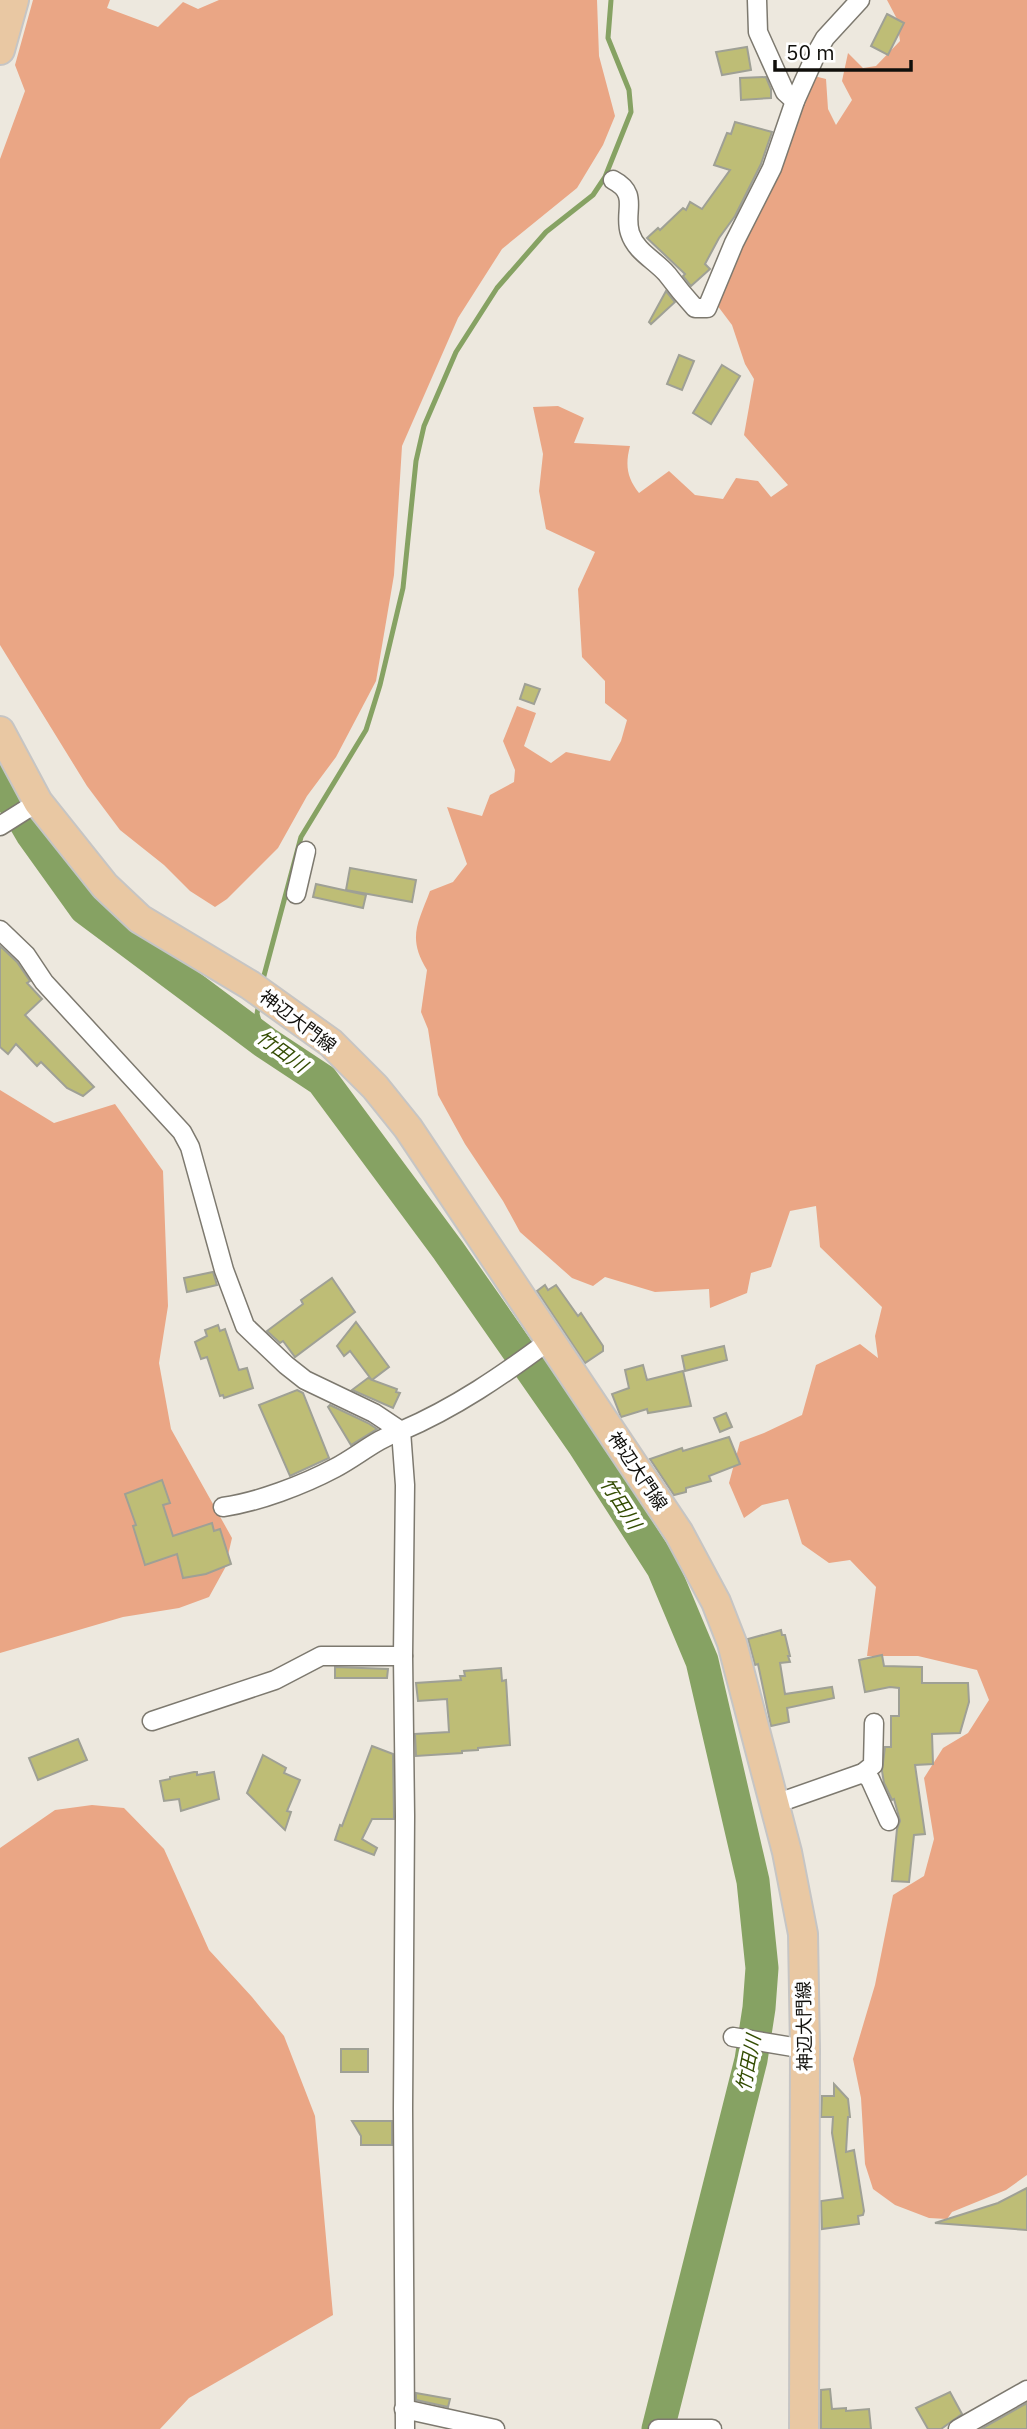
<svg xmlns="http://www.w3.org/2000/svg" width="1027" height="2429" font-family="'IBM Plex Sans','Noto Sans JP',sans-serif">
<rect width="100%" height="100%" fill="#ede8de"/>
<!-- forest -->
<g fill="#eaa685">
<polygon points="33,0 110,0 107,8 158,27 183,2 198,9 219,0 597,0 599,56 615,116 603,145 577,188 502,249 458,318 402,446 394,575 376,681 336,757 307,796 278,848 227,899 215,907 190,891 164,865 120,830 87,786 0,645 0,159 25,91 15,65"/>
<path d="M887,0H1027V2175L1006,2190L952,2212L947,2219L929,2218L895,2205L873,2189L865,2164L861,2098L853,2059L875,1985L893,1895L924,1876L934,1839L924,1778L943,1748L968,1733L989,1700L977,1670L918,1656H867L876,1587L850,1560L829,1563L802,1544L788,1499L762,1505L744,1518L729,1483L740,1442L764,1433L802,1415L816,1365L860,1344L878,1358L875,1336L882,1307L820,1247L816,1206L790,1211L771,1267L751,1273L747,1293L710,1308L709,1289L655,1292L605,1277L593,1286L572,1278L520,1232L503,1201L465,1144L438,1095L428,1029L421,1012L427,970C407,938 418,923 430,891L453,882L467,864L447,807L482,816L490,795L514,782L515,770L503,741L517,706L536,713L524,746L551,763L566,752L610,761L621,741L627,720L605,703V681L582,657L578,589L595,552L546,529L539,491L543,454L533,407L558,406L584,418L574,443L630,446C625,465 627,478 639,493L669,471L695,495L723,499L736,478L758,481L771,497L788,485L744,435L754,379L745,364L732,325L714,301L736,246L749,234L770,193L784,147L814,76L826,79L828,109L836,125L852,100L842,81L848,53L863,68L876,66L900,41L897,19Z"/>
<polygon points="0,1090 54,1123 115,1104 163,1171 168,1306 159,1363 171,1429 232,1538 225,1568 209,1597 179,1608 123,1617 0,1653"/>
<polygon points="92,1805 124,1808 164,1849 209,1950 252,1997 284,2036 315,2116 333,2315 189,2398 160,2429 0,2429 0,1848 55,1810"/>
</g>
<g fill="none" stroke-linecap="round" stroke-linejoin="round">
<!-- stream -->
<g stroke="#86a263" stroke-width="5">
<polyline points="262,983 301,837 366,730 380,685 403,588 416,461 424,426 456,352 497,288 546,232 593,195 605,177 631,112 629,90 608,38 611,0"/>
<polyline points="259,1003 257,1014 266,1043"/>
</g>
<!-- river -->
<polyline stroke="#86a263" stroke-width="33" points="0,779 32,834 85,908 266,1043 322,1080 448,1250 584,1445 663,1568 702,1661 753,1881 762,1968 759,2008 751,2060 658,2429"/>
</g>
<!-- building -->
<g fill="#bebd76" stroke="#9fa095" stroke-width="2">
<polygon points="887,14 904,23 888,55 871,46"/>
<polygon points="747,47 751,70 722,75 716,52"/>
<polygon points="766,77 771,89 771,98 741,100 740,78"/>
<polygon points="735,122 772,132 761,164 735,216 719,238 705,264 710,269 691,286 683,276 685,274 647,238 658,228 660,230 683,208 686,210 690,202 702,209 730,170 714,165 727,133 731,134"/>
<polygon points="666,291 675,302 651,324 649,322"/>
<polygon points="679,355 694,361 682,390 667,384"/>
<polygon points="722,365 740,376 711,424 693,413"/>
<polygon points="525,684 540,689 534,704 520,699"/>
<polygon points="350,868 416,880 412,902 346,890"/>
<polygon points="316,884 366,895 363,908 313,897"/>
<polygon points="0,946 17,962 30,981 27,983 42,999 25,1015 94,1087 83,1096 67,1088 41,1062 37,1066 16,1044 8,1054 0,1047"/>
<polygon points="213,1272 217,1285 187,1292 184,1278"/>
<polygon points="332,1278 355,1312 295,1357 283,1341 280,1343 267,1331 303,1304 301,1300"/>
<polygon points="545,1285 548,1290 556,1285 578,1316 581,1313 603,1346 603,1351 585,1363 537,1291"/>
<polygon points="356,1322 389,1367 372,1380 397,1389 396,1392 400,1393 393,1408 352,1390 368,1378 371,1379 350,1351 344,1356 337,1346"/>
<polygon points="218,1325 220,1331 225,1329 239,1370 247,1368 253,1388 224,1398 223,1395 220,1396 207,1357 201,1359 195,1342 207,1336 205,1330"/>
<polygon points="724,1346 727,1360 685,1371 682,1356"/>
<polygon points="643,1365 647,1380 683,1371 691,1406 648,1413 647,1409 621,1417 612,1394 629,1388 625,1370"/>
<polygon points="297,1390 303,1393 329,1458 290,1476 259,1405"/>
<polygon points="330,1405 368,1423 377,1429 351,1445 328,1407"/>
<polygon points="726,1413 732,1427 720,1432 714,1418"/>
<polygon points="729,1437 740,1464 709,1476 711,1481 686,1488 686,1492 674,1495 650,1459 682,1448 683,1451"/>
<polygon points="162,1480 170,1503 163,1505 173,1536 212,1523 214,1531 220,1529 231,1564 206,1574 183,1578 177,1554 145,1565 133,1526 136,1525 125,1494"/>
<polygon points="781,1630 782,1635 785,1635 790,1656 788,1656 790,1662 780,1663 785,1694 832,1687 834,1698 787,1708 789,1722 771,1726 758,1664 755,1665 748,1639"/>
<polygon points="882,1655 884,1666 922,1667 922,1683 968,1683 969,1702 960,1733 932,1734 933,1764 915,1765 925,1834 914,1835 909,1882 892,1881 897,1829 900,1821 894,1799 892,1800 884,1783 882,1771 885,1747 891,1747 891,1716 899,1716 899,1688 890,1687 865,1692 859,1660"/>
<polygon points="335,1667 388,1669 387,1678 335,1678"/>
<polygon points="501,1668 502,1681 506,1680 510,1745 478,1748 478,1750 462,1751 462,1753 416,1756 415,1734 449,1732 447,1699 418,1701 416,1683 461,1680 460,1676 465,1676 464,1671"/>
<polygon points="78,1739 87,1760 38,1780 29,1758"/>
<polygon points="372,1746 393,1754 394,1819 372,1819 362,1839 377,1848 374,1855 335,1840 340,1825 342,1826"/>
<polygon points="263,1755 286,1768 284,1773 300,1780 287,1811 291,1812 285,1830 247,1793"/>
<polygon points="194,1772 197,1772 197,1775 214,1772 219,1799 181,1811 179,1799 164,1801 160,1781 170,1779 170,1777"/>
<rect x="341" y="2049" width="27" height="23"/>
<polygon points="834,2084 848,2099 850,2117 848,2117 846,2152 854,2150 864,2211 863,2215 858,2216 859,2224 822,2229 821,2201 843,2198 832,2133 833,2117 821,2117 822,2096 834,2096"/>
<polygon points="352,2121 392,2121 392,2145 361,2145 361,2136"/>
<polygon points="1027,2188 1027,2230 935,2223 998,2203"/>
<polygon points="830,2389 832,2409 846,2408 846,2411 869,2409 871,2429 821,2429 821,2390"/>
<polygon points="950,2392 962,2414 941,2429 928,2429 916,2408"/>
<polygon points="416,2393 450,2399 448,2407 416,2400"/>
<polygon points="1027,2403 1027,2429 981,2429"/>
</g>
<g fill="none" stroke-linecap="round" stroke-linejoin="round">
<defs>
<g id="minor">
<polyline points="757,0 758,32 785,92 795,101"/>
<path d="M613,180C640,194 623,212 630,233C636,252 655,260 667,274C676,286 685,297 695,308H707L734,243L772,168L795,101L817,52L825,38L860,0"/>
<polyline points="0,826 38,802"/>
<polyline points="296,894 306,851"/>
<polyline points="0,930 26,955 44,982 182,1132 190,1147 224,1270 245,1326 286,1365 305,1380 374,1413 401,1431"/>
<path d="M223,1507C258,1502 303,1485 335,1468C358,1456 376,1439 401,1431"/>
<polyline points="152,1721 275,1680 321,1656 403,1656"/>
<polyline points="863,1773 870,1779 889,1821"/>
<polyline points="775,1804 863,1773 873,1765 874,1723"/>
<polyline points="733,2037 805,2049"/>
<polyline points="404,2409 495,2429"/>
<path d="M405,2429L403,2109L405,1816L403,1656L405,1485L401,1431C455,1408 503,1375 550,1340"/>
<polyline points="658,2429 712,2429"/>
<polyline points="958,2429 1027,2390"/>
</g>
<g id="primary">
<polyline points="0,50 14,0"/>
<polyline points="0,731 38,802 105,886 140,919 250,985 331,1043 375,1087 408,1128 679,1533 716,1602 732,1643 787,1852 803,1934 805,2049 804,2429"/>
</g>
</defs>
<!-- minor casing -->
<use href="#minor" stroke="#7d796f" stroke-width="21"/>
<!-- primary casing -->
<use href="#primary" stroke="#c6c5c4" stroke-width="32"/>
<!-- minor -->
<use href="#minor" stroke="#fff" stroke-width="18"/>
<!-- primary -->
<use href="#primary" stroke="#e9c8a3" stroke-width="28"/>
</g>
<g text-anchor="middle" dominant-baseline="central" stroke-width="7" stroke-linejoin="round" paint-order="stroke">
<!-- street labels -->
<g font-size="18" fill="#100f0b" stroke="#fff">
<text transform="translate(298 1021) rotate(37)">神辺大門線</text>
<text transform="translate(638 1471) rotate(56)">神辺大門線</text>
<text transform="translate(804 2026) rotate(-91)">神辺大門線</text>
</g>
<!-- water labels -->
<g font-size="19" font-style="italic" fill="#344d03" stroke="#fff">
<text transform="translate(282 1051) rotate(36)">竹田川</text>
<text transform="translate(621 1503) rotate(57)">竹田川</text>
<text transform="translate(748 2063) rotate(-79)">竹田川</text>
</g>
</g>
<!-- scale -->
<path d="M775 60v10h136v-10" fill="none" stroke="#100f0b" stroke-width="3.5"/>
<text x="786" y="60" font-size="21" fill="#100f0b" stroke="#ffffff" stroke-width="5" paint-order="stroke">50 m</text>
</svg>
